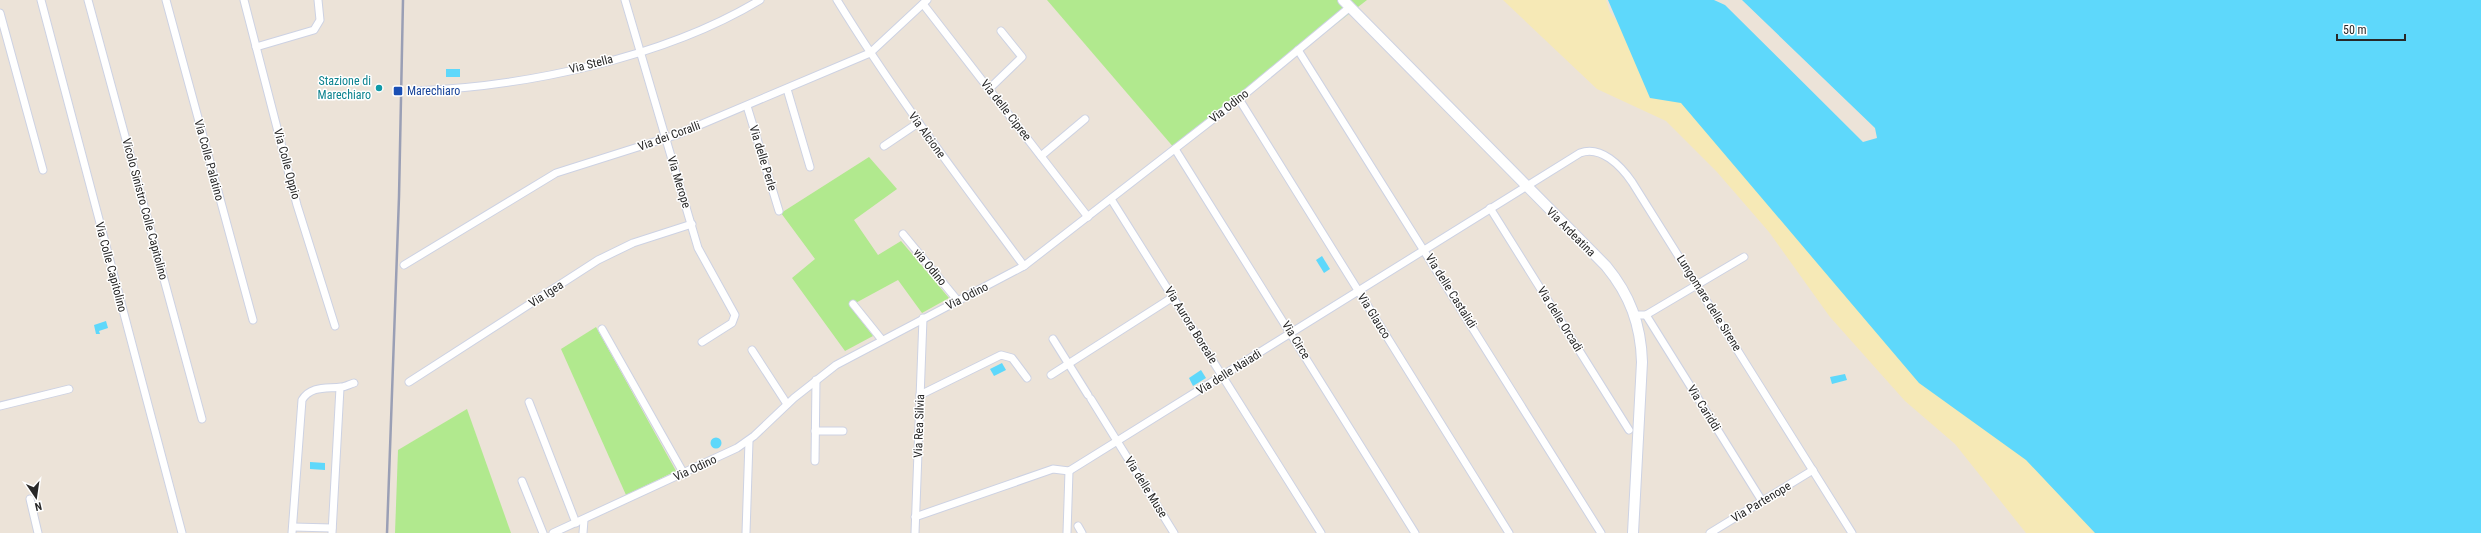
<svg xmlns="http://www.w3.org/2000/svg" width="2481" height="533" font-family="'Roboto Condensed',sans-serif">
<rect width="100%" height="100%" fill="#ece3d8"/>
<!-- green -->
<g fill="#b1e98e">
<polygon points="1047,0 1367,0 1175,149"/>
<polygon points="869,157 897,189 854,220 878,255 901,241 949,298 922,313 898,280 850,306 873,336 845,351 792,278 815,259 781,213"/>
<polygon points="596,327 676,471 626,495 561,349"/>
<polygon points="467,409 511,533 395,533 398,450"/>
</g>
<!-- sand -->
<polygon fill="#f6e9b6" points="1503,0 1606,0 1610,12 1656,73 2104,533 2026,533 1955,444 1905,401 1830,317 1769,232 1717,172 1666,121 1597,89"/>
<!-- water -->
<g fill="#5ed8fb">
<polygon points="1608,0 1714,0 1725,5 1863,142 1877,138 1875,128 1742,0 2481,0 2481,533 2095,533 2026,460 1919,383 1681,103 1650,98"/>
<rect x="446" y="69" width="14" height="8"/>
<polygon points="1322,256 1330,269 1324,273 1316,260"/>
<polygon points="106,321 108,328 99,331 100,334 96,334 94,325"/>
<polygon points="1002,363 1006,370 994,376 990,369"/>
<polygon points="1201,370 1206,378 1193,386 1189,378"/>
<polygon points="1845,374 1847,380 1832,384 1830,377"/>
<circle cx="716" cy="443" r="5.5"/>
<polygon points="310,462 325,463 325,470 310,469"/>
</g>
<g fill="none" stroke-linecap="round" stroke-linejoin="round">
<defs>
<g id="street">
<polyline points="41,0 182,533"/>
<polyline points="88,0 202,419"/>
<polyline points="166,0 253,320"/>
<polyline points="244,0 297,205 335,326"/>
<polyline points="625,0 698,248 735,315 732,323 702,342"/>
<path d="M837,0C894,93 959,178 1024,266"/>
<polyline points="923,4 1088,217"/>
<polyline points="0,13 43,170"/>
<polyline points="256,47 314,30 320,20 318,0"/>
<polyline points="1298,50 1601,533"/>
<polyline points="787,89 810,167"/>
<polyline points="989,89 1022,57 1001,31"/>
<path d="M413,91C524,87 664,58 760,0"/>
<polyline points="1239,99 1509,533"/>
<polyline points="747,106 779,211"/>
<polyline points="884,146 918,123"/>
<polyline points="1175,149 1415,533"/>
<polyline points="1041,156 1085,119"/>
<polyline points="1111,199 1321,533"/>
<polyline points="1490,208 1629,430"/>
<polyline points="903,234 958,301"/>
<polyline points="404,265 556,173 676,135 870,53 927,0"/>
<polyline points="853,304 882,340"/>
<polyline points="1635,315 1646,315 1744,257"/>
<polyline points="1646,315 1762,501"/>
<polyline points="602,329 684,474"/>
<polyline points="1053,339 1088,395"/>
<polyline points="752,350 787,404"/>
<polyline points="1051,375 1173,297"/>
<polyline points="409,382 598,260 633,243 692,224"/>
<polyline points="920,395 1001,355 1012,358 1027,378"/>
<polyline points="1091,399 1174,533"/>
<polyline points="529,402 576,523"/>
<polyline points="0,406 69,389"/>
<polyline points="815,431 843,431"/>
<polyline points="815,461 816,380"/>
<polyline points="522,481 543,533"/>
<polyline points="30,499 38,533"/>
<path d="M915,517L1053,469L1069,471L1580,153C1601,145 1621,166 1632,182L1852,533"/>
<polyline points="1078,526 1082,533"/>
<polyline points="293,527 332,528"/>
<path d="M292,533L302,400C311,385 328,389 341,387C345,387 350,384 354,383"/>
<polyline points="332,533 340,388"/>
<polyline points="553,533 737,448 754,436 794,398 836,365 1024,266 1239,99 1350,7"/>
<polyline points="583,533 584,520"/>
<polyline points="746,533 749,441"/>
<polyline points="915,533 923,318"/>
<polyline points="1067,533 1069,471"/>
<polyline points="1710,533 1813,470"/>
</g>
<path id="secondary" d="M1343,0L1606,266C1630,295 1641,325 1642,362L1633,533"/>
</defs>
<!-- street casing -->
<use href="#street" stroke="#cdd2e3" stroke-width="9"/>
<!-- secondary casing -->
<use href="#secondary" stroke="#cdd2e3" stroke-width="12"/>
<!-- street -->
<use href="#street" stroke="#fff" stroke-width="7"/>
<!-- secondary -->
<use href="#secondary" stroke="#fff" stroke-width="10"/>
<!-- rail -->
<polyline stroke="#9a9fb5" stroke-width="2.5" points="387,533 399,197 403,0"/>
</g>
<!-- markers -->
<circle fill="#0f9aa8" stroke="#fff" stroke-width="1.5" cx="379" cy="88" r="4"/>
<rect fill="#1a4fb4" stroke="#fff" stroke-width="1.5" x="393" y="86" width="10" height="10" rx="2"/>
<g text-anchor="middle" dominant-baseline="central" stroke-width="3" stroke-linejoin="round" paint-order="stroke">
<!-- street labels -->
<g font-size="12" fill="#282828" stroke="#fff">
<text transform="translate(591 64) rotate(-14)">Via Stella</text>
<text transform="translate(1229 106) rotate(-38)">Via Odino</text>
<text transform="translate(1006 110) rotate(52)">Via delle Cipree</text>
<text transform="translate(927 135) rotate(54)">Via Alcione</text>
<text transform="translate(669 136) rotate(-20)">Via dei Coralli</text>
<text transform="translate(763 158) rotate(73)">Via delle Perle</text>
<text transform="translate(209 160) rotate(75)">Via Colle Palatino</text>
<text transform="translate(287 164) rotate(75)">Via Colle Oppio</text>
<text transform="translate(679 182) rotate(73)">Via Merope</text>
<text transform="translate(145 209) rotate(75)">Vicolo Sinistro Colle Capitolino</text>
<text transform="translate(1571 232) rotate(45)">Via Ardeatina</text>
<text transform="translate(111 267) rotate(75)">Via Colle Capitolino</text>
<text transform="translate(930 267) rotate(50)">via Odino</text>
<text transform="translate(1451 291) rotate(58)">Via delle Castalidi</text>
<text transform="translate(546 294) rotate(-33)">Via Igea</text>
<text transform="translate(967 296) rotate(-27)">Via Odino</text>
<text transform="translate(1709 303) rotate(58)">Lungomare delle Sirene</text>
<text transform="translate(1374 316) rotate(58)">Via Glauco</text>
<text transform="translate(1560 319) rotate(58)">Via delle Orcadi</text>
<text transform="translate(1191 325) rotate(58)">Via Aurora Boreale</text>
<text transform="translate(1296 340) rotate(58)">Via Circe</text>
<text transform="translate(1229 372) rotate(-32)">Via delle Naiadi</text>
<text transform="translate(1704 408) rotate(58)">Via Cariddi</text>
<text transform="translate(919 426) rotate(-88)">Via Rea Silvia</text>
<text transform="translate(695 468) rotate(-25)">Via Odino</text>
<text transform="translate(1146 487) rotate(58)">Via delle Muse</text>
<text transform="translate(1761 502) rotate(-31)">Via Partenope</text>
</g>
<!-- culture labels -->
<g font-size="12" fill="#0d838f" stroke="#fff" text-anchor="end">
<text x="371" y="81">Stazione di<tspan x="371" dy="14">Marechiaro</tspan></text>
</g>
<!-- transit labels -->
<g font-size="12" fill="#164399" stroke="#fff" text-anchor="start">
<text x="407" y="91">Marechiaro</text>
</g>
</g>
<!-- north arrow -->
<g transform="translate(36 497) rotate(167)" stroke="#ffffff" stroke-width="3" paint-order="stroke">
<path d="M0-3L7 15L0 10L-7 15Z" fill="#282828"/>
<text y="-6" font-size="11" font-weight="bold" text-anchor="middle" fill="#282828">N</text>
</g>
<!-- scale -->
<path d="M2337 34v6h68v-6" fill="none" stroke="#282828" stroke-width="2"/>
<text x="2343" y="34" font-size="12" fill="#282828" stroke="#ffffff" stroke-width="3" paint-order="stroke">50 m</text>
</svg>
